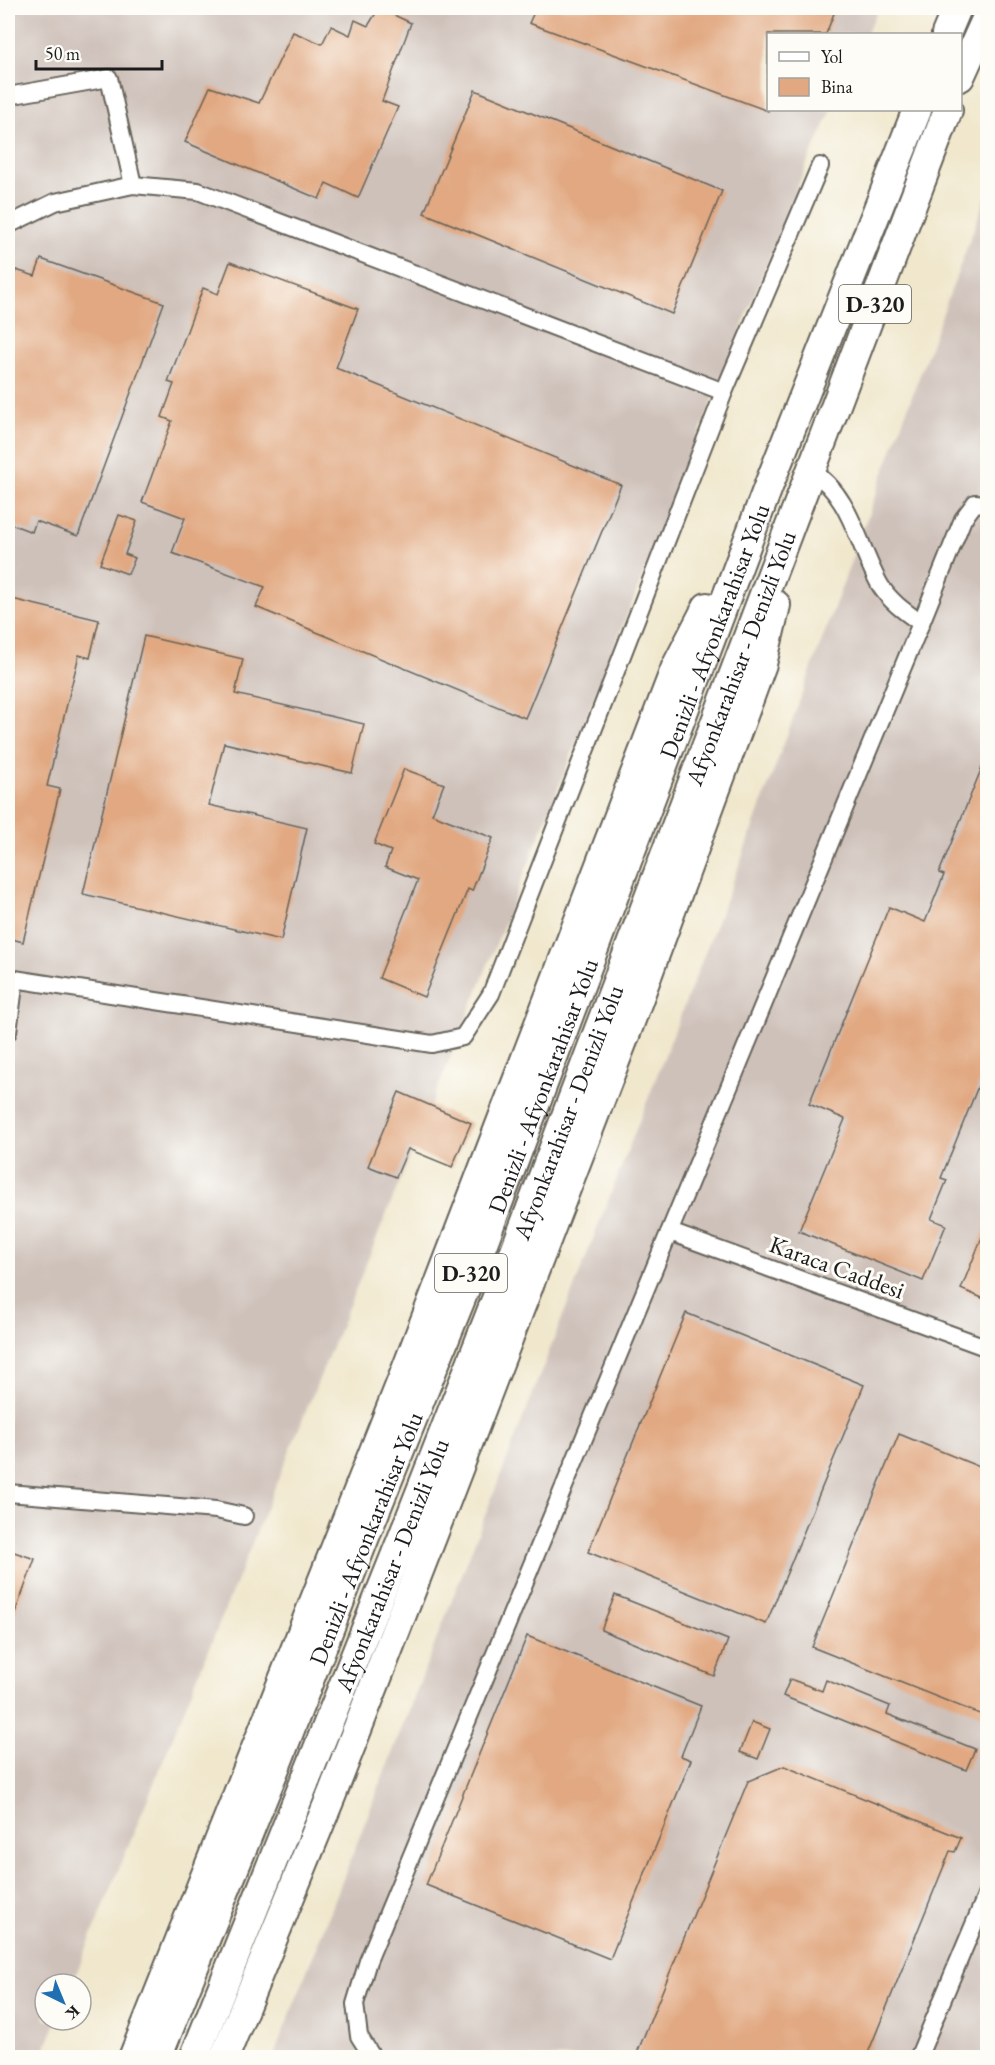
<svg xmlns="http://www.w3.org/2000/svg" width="995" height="2065" font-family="'EB Garamond',serif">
<rect width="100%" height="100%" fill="#fdfcf7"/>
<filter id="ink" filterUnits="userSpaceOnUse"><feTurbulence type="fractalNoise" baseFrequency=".0167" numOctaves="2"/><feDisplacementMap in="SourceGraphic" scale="12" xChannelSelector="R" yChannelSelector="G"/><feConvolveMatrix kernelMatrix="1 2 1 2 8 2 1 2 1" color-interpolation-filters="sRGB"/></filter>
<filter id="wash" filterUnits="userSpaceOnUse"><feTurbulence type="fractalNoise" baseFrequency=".008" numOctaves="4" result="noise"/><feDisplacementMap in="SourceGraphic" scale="24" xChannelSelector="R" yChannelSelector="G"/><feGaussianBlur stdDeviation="1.35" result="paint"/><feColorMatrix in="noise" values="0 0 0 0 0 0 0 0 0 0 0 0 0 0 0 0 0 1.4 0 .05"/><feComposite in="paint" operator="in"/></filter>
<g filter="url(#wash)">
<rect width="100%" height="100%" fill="#f0e7cc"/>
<!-- industrial -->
<g fill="#cec1ba">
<polygon points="8,8 879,8 866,34 768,34 768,110 832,110 808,161 477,992 72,1984 45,1984 45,2020 57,2020 42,2057 8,2058"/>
<polygon points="987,193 987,2057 273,2058 735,876"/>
</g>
<g id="blocks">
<!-- building -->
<g fill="#e1a881">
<polygon points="379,8 411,23 382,101 398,107 358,198 326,183 319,199 185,142 210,87 259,103 293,32 322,44 331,26 350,35 355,20 368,26"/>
<polygon points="536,8 836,8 826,34 768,34 768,111 529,23"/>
<polygon points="475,90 722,191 672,314 424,213"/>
<polygon points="41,259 164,303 78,536 36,521 32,532 8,523 8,292 16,270 35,276"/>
<polygon points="230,262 358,309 336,368 621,485 525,718 256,607 265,587 172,553 185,518 142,502 172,421 162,417 174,384 168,382 203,288 218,294"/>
<polygon points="119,515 137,521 125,554 135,558 128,574 100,564"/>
<polygon points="8,598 99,620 90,658 79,655 47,786 60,789 23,942 8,938"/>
<polygon points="144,636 243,659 235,694 364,724 352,773 224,743 209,805 307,828 281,940 83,894"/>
<polygon points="987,755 987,1064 941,1178 947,1180 931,1219 946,1225 923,1281 799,1231 845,1119 809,1104 889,907 925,922 944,875 939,873"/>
<polygon points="404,769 444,784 432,814 493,838 472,891 468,889 424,997 379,978 418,880 385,867 391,851 374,844"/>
<polygon points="399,1092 471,1123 452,1167 408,1149 396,1177 368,1166"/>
<polygon points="987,1225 987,1300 961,1289"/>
<polygon points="686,1313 864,1385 766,1624 588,1552"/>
<polygon points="899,1434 987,1470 987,1717 812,1647"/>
<polygon points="8,1550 35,1559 9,1629 8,1629"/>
<polygon points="615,1595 728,1640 714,1676 601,1630"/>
<polygon points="527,1636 701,1706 681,1756 691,1760 610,1959 426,1885"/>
<polygon points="790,1679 822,1691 826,1680 890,1706 887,1714 975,1749 966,1770 783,1696"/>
<polygon points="752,1722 770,1729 758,1759 740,1752"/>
<polygon points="784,1766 961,1838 955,1852 950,1851 866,2058 635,2058 748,1781"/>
</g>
</g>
</g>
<g filter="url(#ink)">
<use href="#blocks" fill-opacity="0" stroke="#66635a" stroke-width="1.5"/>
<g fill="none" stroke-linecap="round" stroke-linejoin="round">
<defs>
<g id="street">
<polyline points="8,96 109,78 133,185"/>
<polyline points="8,225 55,202 133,185 198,191 724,392"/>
<path d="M811,471C850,493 859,548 880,585C890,602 907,613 921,623"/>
<polyline points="8,978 432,1044 463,1037 491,994 724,392 820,166"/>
<polyline points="8,1032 15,979"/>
<polyline points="670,1232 988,1348"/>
<polyline points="8,1493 216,1510 244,1516"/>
<polyline points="373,2058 359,2036 355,2004 368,1961 921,623 963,519 975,503 988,504"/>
<polyline points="918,2058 988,1891"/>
</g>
<g id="highway">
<polyline points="946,34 957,8"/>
<polyline points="960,77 988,15"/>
<polyline points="133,2058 406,1370 676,667 707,607"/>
<path id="s1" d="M157,2058L277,1763L368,1529L475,1264L770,482L917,110"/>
<path id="s2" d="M194,2058L402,1539L506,1274L948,110"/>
<polyline points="224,2058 332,1794 434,1532 629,1025 762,664 776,605"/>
</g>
</defs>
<!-- street casing -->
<use href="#street" stroke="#66635a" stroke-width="20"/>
<!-- highway casing -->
<use href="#highway" stroke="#66635a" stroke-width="32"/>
<!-- street -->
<use href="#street" stroke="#fff" stroke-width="16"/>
<!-- highway -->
<use href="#highway" stroke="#fff" stroke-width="28"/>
</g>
</g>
<g text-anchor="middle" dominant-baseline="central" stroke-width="6" stroke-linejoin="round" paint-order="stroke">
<!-- shield labels -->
<g fill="#fdfcf7" stroke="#605f5e" stroke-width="1.5">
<rect x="839" y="285" width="72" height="38" rx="4.5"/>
<rect x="435" y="1254" width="72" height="38" rx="4.5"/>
</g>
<g font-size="22" font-weight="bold" fill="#1c1c1c">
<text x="875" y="304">D-320</text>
<text x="471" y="1273">D-320</text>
</g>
<!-- street labels -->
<g font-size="24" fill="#1c1c1c" stroke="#fdfcf7">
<text stroke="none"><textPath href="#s1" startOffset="1532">Denizli - Afyonkarahisar Yolu</textPath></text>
<text stroke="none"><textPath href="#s2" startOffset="1503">Afyonkarahisar - Denizli Yolu</textPath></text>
<text stroke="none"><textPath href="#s1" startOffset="1046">Denizli - Afyonkarahisar Yolu</textPath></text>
<text stroke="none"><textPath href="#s2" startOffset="1017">Afyonkarahisar - Denizli Yolu</textPath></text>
<text transform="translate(837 1267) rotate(20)">Karaca Caddesi</text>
<text stroke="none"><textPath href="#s1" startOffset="560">Denizli - Afyonkarahisar Yolu</textPath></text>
<text stroke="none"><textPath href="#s2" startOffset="531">Afyonkarahisar - Denizli Yolu</textPath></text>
</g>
</g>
<!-- margin -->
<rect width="995" height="2065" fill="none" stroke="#fdfcf7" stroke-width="30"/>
<!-- legend -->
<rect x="767" y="33" width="195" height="78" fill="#fdfcf7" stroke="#a3a29f" stroke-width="1.5"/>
<rect x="779" y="52" width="30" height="9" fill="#ffffff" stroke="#a3a29f" stroke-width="1.5"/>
<text x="821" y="63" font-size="18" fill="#1c1c1c">Yol</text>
<rect x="779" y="78" width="30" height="18" fill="#e1a881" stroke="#a3a29f" stroke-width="1.5"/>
<text x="821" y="93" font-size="18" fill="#1c1c1c">Bina</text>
<!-- north arrow -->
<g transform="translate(63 2002) rotate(137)"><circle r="28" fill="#fdfcf7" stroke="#a3a29f" stroke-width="1.5"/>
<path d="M0-4.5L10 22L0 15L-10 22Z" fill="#1f6fb2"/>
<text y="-9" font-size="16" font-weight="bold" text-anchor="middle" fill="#1c1c1c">K</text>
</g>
<!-- scale -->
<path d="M36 60v9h126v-9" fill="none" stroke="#1c1c1c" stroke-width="3"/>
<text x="45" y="60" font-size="18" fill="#1c1c1c" stroke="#fdfcf7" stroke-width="4.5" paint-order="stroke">50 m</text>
</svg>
